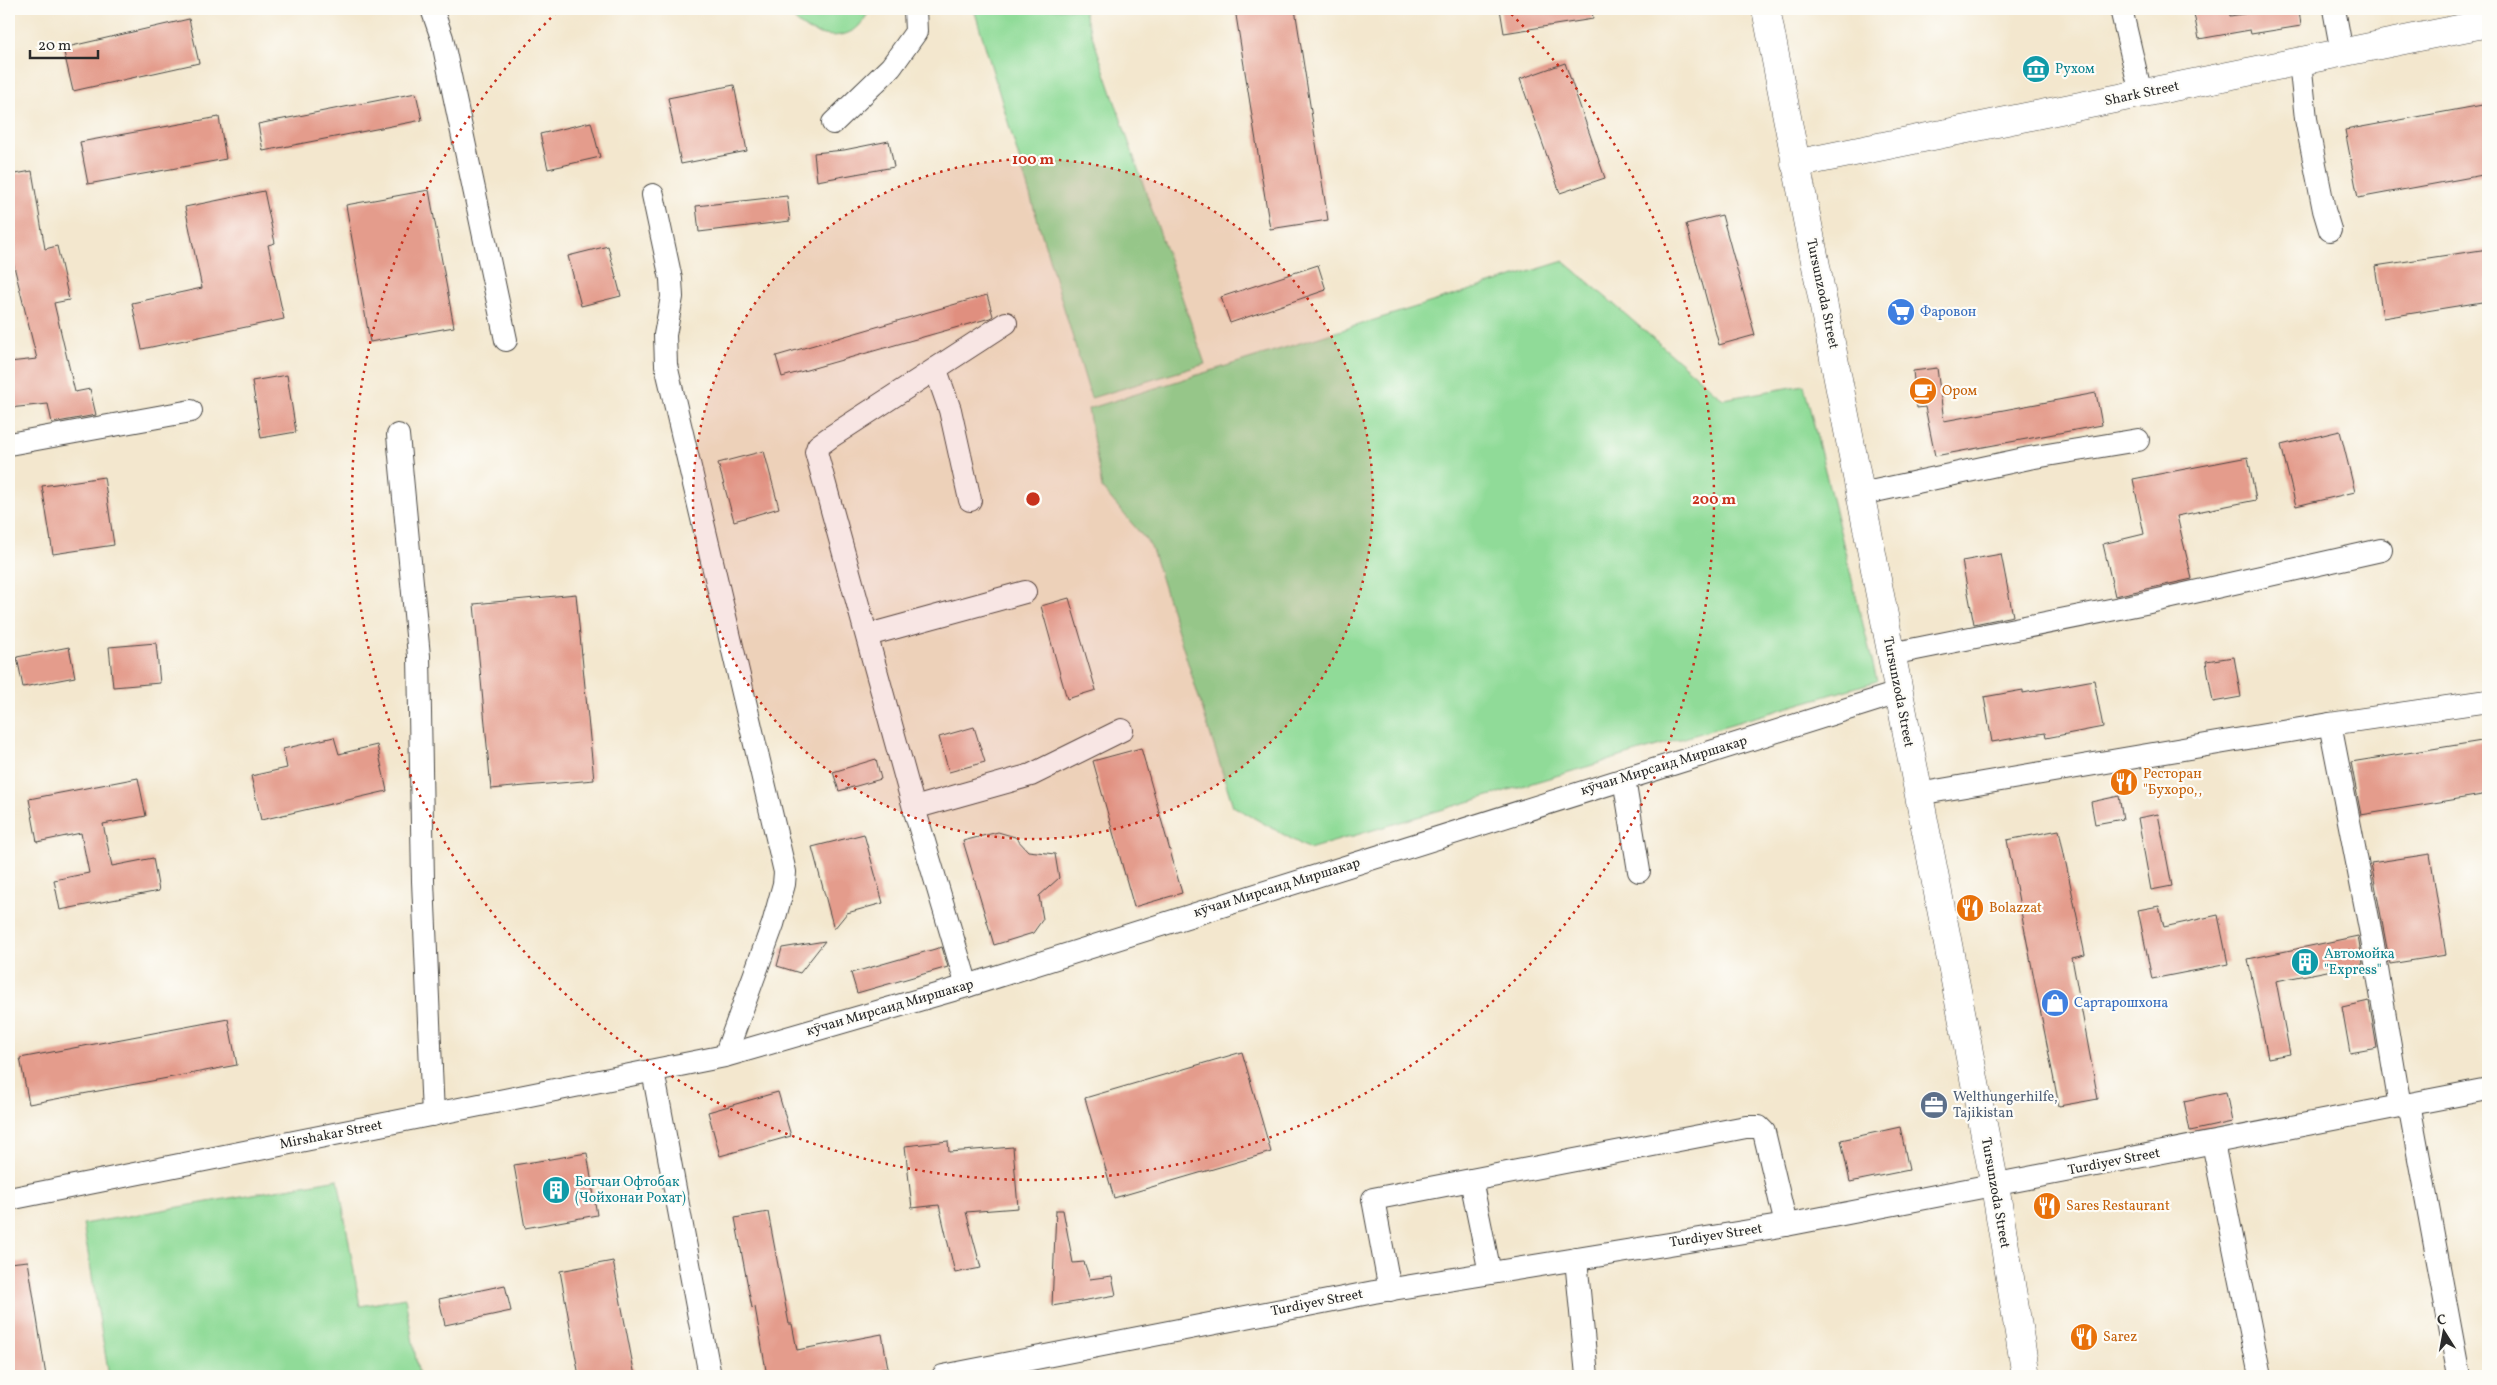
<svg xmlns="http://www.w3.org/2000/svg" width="2497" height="1385" font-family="Vollkorn,serif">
<rect width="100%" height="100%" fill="#fdfcf7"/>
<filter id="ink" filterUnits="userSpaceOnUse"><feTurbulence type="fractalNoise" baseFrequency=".02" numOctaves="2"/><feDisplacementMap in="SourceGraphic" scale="10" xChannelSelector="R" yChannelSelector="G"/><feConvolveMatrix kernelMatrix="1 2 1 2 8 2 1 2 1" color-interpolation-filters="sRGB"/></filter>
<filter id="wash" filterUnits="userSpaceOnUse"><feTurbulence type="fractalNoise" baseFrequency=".0096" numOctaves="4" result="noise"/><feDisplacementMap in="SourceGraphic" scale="20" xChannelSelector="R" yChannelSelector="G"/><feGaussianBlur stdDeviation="1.12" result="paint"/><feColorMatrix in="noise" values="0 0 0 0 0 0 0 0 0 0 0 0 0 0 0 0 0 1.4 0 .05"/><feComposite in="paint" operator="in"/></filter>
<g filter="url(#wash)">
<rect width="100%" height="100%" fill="#f3e7ce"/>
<!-- green -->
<g fill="#90db98" stroke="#5e8362">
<path d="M787,9H871C866,16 861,26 854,30C832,44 797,31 787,9Z"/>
<polygon points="974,9 1083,9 1205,364 1091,398"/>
<polygon points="1564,261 1723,399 1804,385 1877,681 1309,849 1233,806 1151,546 1102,488 1088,409"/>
<polygon points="338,1179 360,1306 405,1298 419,1376 109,1376 83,1224"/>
</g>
<g id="blocks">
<!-- building -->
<g fill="#e49c8c">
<polygon points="1235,9 1295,9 1328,220 1270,229"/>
<polygon points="1500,9 1592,9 1593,19 1504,33"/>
<polygon points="2193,9 2229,9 2230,16 2275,9 2299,9 2301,26 2251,34 2250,30 2199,39"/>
<polygon points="189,19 199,63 73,91 63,48"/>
<polygon points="1565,63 1605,178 1560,193 1520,79"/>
<polygon points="734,85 747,151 681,164 668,98"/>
<polygon points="416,93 422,120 263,151 258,124"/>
<polygon points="2488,104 2488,174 2358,198 2345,130"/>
<polygon points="219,117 226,159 88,184 80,142"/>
<polygon points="591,122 600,157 548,169 540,134"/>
<polygon points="889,141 894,167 817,181 814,153 844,150"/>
<polygon points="32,171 45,249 57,246 69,300 54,303 75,392 90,389 96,415 52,423 48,404 9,408 9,362 37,359 9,246 9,175"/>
<polygon points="429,190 454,327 370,342 346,205"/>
<polygon points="264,191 275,243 268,245 284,319 142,349 132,303 202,288 185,207"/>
<polygon points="787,196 790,221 699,232 696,206"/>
<polygon points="1722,215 1755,335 1719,345 1686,224"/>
<polygon points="608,246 621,296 581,306 568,256"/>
<polygon points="2488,249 2488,301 2383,318 2375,266"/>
<polygon points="1318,265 1326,290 1230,323 1221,297"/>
<polygon points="987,295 993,316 990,318 782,377 776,356"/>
<polygon points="1937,368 1944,421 2096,393 2102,425 1935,456 1925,407 1917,408 1913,371"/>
<polygon points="287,375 296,432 261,438 252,381"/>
<polygon points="2340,431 2355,492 2296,506 2281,445"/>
<polygon points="764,451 779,508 734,521 718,463"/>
<polygon points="2248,457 2256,500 2177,516 2192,579 2115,596 2103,544 2144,534 2133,479"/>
<polygon points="104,477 114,545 53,554 42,486"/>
<polygon points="2001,554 2013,616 1974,624 1962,561"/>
<polygon points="576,594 594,780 491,789 474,604"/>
<polygon points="1069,598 1096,690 1067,699 1041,606"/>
<polygon points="156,643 160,683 113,687 109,647"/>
<polygon points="69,647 75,677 23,687 17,657"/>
<polygon points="2234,657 2241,697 2213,702 2206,661"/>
<polygon points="2094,680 2103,727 2046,738 2045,733 1992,742 1984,697 2023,690 2023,693"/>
<polygon points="974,727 985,762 949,772 939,737"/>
<polygon points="334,737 339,754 377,745 387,791 261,820 251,776 287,768 283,749"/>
<polygon points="2488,740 2488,794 2361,815 2351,762"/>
<polygon points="1141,748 1182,893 1134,907 1093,761"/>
<polygon points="876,759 881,779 839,791 833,772"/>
<polygon points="138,778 146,816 103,824 112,866 153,858 159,891 60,910 54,880 89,873 81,833 37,842 29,799"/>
<polygon points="2119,796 2123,819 2095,824 2091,802"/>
<polygon points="2158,814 2172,886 2151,890 2138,818"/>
<polygon points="2059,830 2085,955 2072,958 2098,1099 2059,1106 2007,840"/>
<polygon points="998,832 1015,837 1028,851 1055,854 1059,878 1039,896 1043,919 1033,933 994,945 963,841"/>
<polygon points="864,834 883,903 847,913 834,929 812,847"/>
<polygon points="2430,854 2446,955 2390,964 2371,863"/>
<polygon points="2159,906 2164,927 2218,915 2228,964 2152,979 2138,910"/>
<polygon points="2358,936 2363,964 2276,981 2290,1054 2268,1058 2248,959"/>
<polygon points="825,941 800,973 777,966 782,948"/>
<polygon points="942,947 948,967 857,993 851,973"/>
<polygon points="2369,1001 2377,1048 2350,1053 2342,1007"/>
<polygon points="228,1019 237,1065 29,1104 20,1058"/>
<polygon points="1242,1052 1271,1152 1114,1198 1085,1098"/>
<polygon points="778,1092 791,1136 720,1156 708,1112"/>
<polygon points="2226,1092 2232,1122 2190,1131 2184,1101"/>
<polygon points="1900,1127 1909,1170 1850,1182 1841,1140"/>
<polygon points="948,1141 949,1152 1013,1147 1018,1208 966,1212 981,1268 955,1273 939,1205 912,1208 905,1146"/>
<polygon points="587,1153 597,1215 525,1228 514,1165"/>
<polygon points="1056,1210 1063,1210 1073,1263 1084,1262 1090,1279 1112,1276 1116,1295 1052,1306"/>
<polygon points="768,1212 789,1324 792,1324 797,1350 882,1334 888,1368 841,1376 767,1376 755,1307 752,1308 735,1218"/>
<polygon points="28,1261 46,1376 9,1376 9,1263"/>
<polygon points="613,1261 635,1376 579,1376 560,1271"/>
<polygon points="505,1285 511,1311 445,1325 439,1299"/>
</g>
</g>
</g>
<g filter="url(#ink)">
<use href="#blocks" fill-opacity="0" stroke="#494743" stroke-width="1"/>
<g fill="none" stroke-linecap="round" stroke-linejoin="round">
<defs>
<g id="minor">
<polyline points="432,9 442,38 506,340"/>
<polyline points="2121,9 2141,94"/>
<polyline points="2334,9 2342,53"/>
<polyline points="2300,61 2306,119 2324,210 2330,230"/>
<polyline points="833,123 891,67 916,32 915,9"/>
<polyline points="653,195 671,279 672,297 665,335 666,365 785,872 784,884 773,924 725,1056"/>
<polyline points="936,370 950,410 970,500"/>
<polyline points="398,435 419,656 423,881 433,1115"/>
<polyline points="9,444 191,411"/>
<polyline points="1861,494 2029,458 2138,440"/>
<polyline points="868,635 1025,592"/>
<polyline points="1891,654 2145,603 2381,550"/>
<polyline points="2330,724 2372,939 2400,1106"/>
<polyline points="1624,779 1639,871"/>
<polyline points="1918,794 2330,724 2488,701"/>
<polyline points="914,808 1031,775 1122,730"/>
<polyline points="967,986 914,808 816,452 818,446 829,438 1006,323"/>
<polyline points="653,1071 710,1376"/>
<polyline points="2409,1104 2459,1376"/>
<polyline points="2213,1143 2260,1376"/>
<polyline points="1471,1180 1490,1273"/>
<polyline points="9,1199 725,1056 967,986 1898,693"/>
<polyline points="1576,1259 1587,1376"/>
<polyline points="1390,1290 1373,1199 1746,1127 1759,1127 1764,1132 1786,1225"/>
<polyline points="943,1376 1374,1292 1786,1225 2488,1089"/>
</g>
<g id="major">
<polyline points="1766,9 1995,1186 2026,1376"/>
<polyline points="1795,164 2488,23"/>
</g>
</defs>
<!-- minor casing -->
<use href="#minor" stroke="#494743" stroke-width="24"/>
<!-- major casing -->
<use href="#major" stroke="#494743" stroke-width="29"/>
<!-- minor -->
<use href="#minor" stroke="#fff" stroke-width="22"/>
<!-- major -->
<use href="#major" stroke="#fff" stroke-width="28"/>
</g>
</g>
<!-- distance rings -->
<circle cx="1033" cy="499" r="340" fill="#c8321e" fill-opacity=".12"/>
<g fill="none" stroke="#c8321e" stroke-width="2.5" stroke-dasharray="2.5 5">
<circle cx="1033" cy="499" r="340"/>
<path d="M1506 9A681 681 0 1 1 560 9"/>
</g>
<!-- icons -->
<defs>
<symbol id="museum-disc" viewBox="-11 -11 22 22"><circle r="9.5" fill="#0f9aa8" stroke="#fdfcf7"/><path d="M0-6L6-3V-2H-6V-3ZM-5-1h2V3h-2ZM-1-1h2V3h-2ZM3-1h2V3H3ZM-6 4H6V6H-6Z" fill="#fff"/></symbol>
<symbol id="supermarket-disc" viewBox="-11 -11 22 22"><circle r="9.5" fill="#3f7fe0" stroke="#fdfcf7"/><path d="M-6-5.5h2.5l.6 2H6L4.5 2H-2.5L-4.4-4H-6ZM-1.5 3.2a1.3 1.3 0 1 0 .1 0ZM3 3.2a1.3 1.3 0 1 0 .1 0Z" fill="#fff"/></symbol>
<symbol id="cafe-disc" viewBox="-11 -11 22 22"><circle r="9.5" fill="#e8710a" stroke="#fdfcf7"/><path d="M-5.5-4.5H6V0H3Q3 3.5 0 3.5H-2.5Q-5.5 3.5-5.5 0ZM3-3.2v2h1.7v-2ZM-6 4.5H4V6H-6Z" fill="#fff"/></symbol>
<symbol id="restaurant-disc" viewBox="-11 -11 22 22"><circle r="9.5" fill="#e8710a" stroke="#fdfcf7"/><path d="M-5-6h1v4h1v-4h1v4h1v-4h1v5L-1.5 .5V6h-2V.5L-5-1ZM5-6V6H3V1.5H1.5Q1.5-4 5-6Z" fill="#fff"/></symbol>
<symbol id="building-disc" viewBox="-11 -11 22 22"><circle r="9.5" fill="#0f9aa8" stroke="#fdfcf7"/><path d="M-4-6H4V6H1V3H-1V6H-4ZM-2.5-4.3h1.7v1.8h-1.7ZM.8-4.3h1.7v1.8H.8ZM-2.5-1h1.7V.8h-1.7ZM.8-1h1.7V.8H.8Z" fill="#fff"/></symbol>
<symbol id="shop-disc" viewBox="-11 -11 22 22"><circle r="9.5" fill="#3f7fe0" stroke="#fdfcf7"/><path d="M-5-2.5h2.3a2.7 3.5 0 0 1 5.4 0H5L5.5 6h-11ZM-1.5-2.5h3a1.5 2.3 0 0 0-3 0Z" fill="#fff"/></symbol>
<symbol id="office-disc" viewBox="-11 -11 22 22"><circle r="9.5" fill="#5c6f8a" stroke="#fdfcf7"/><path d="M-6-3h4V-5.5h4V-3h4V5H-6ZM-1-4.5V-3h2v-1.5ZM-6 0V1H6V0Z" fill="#fff"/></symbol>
</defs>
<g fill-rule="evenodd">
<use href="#museum-disc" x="2020" y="53" width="32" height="32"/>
<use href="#supermarket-disc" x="1885" y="296" width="32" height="32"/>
<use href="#cafe-disc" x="1907" y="375" width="32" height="32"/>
<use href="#restaurant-disc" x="2108" y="766" width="32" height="32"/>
<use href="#restaurant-disc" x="1954" y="892" width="32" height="32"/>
<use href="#building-disc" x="2289" y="946" width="32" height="32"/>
<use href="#shop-disc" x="2039" y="987" width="32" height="32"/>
<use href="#office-disc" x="1918" y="1089" width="32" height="32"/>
<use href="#building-disc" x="540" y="1174" width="32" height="32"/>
<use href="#restaurant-disc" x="2031" y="1190" width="32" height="32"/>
<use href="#restaurant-disc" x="2068" y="1321" width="32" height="32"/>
</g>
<g text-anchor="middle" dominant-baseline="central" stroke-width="4.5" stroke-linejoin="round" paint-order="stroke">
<!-- culture labels -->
<g font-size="14" fill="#0d838f" stroke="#fdfcf7" text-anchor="start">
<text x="2055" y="69">Рухом</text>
<text x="2324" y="954">Автомойка<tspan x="2324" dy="16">"Express"</tspan></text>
<text x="575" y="1182">Богчаи Офтобак<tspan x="575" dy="16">(Чойхонаи Рохат)</tspan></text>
</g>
<!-- street labels -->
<g font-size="14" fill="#2b2b2b" stroke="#fdfcf7">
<text transform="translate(2142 94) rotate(-12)">Shark Street</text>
<text transform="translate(1822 294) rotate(78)">Tursunzoda Street</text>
<text transform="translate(1898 692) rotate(79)">Tursunzoda Street</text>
<text transform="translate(1664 766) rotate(-17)">кӯчаи Мирсаид Миршакар</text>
<text transform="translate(1277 888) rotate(-17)">кӯчаи Мирсаид Миршакар</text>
<text transform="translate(890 1008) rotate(-16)">кӯчаи Мирсаид Миршакар</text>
<text transform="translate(331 1135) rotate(-11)">Mirshakar Street</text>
<text transform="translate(2114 1162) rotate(-11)">Turdiyev Street</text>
<text transform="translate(1995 1193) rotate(80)">Tursunzoda Street</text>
<text transform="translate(1716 1236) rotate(-9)">Turdiyev Street</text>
<text transform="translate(1317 1303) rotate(-11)">Turdiyev Street</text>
</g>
<!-- shop labels -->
<g font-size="14" fill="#366cbe" stroke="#fdfcf7" text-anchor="start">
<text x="1920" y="312">Фаровон</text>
<text x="2074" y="1003">Сартарошхона</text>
</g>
<!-- food labels -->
<g font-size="14" fill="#c56008" stroke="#fdfcf7" text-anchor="start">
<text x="1942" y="391">Ором</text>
<text x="2143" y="774">Ресторан<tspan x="2143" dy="16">"Бухоро,,</tspan></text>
<text x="1989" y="908">Bolazzat</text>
<text x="2066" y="1206">Sares Restaurant</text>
<text x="2103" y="1337">Sarez</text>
</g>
<!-- service labels -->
<g font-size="14" fill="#4e5e75" stroke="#fdfcf7" text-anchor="start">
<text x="1953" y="1097">Welthungerhilfe,<tspan x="1953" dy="16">Tajikistan</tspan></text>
</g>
</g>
<circle cx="1033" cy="499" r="8" fill="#c8321e" stroke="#fdfcf7" stroke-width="2.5"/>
<g font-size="15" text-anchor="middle" font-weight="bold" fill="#c8321e" stroke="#fdfcf7" stroke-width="4.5" stroke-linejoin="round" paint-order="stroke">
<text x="1033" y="164">100 m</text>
<text x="1714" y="504">200 m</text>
</g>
<!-- margin -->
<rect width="2497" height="1385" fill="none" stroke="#fdfcf7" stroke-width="30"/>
<!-- north arrow -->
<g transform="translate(2444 1332) rotate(349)" stroke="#fdfcf7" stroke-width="4" paint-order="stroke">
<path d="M0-4L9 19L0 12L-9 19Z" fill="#2b2b2b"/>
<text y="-8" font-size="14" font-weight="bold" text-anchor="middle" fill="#2b2b2b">С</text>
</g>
<!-- scale -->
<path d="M30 50v8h68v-8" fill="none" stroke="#2b2b2b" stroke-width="2.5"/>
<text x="38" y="50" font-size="15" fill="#2b2b2b" stroke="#fdfcf7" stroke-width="4" paint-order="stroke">20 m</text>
</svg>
